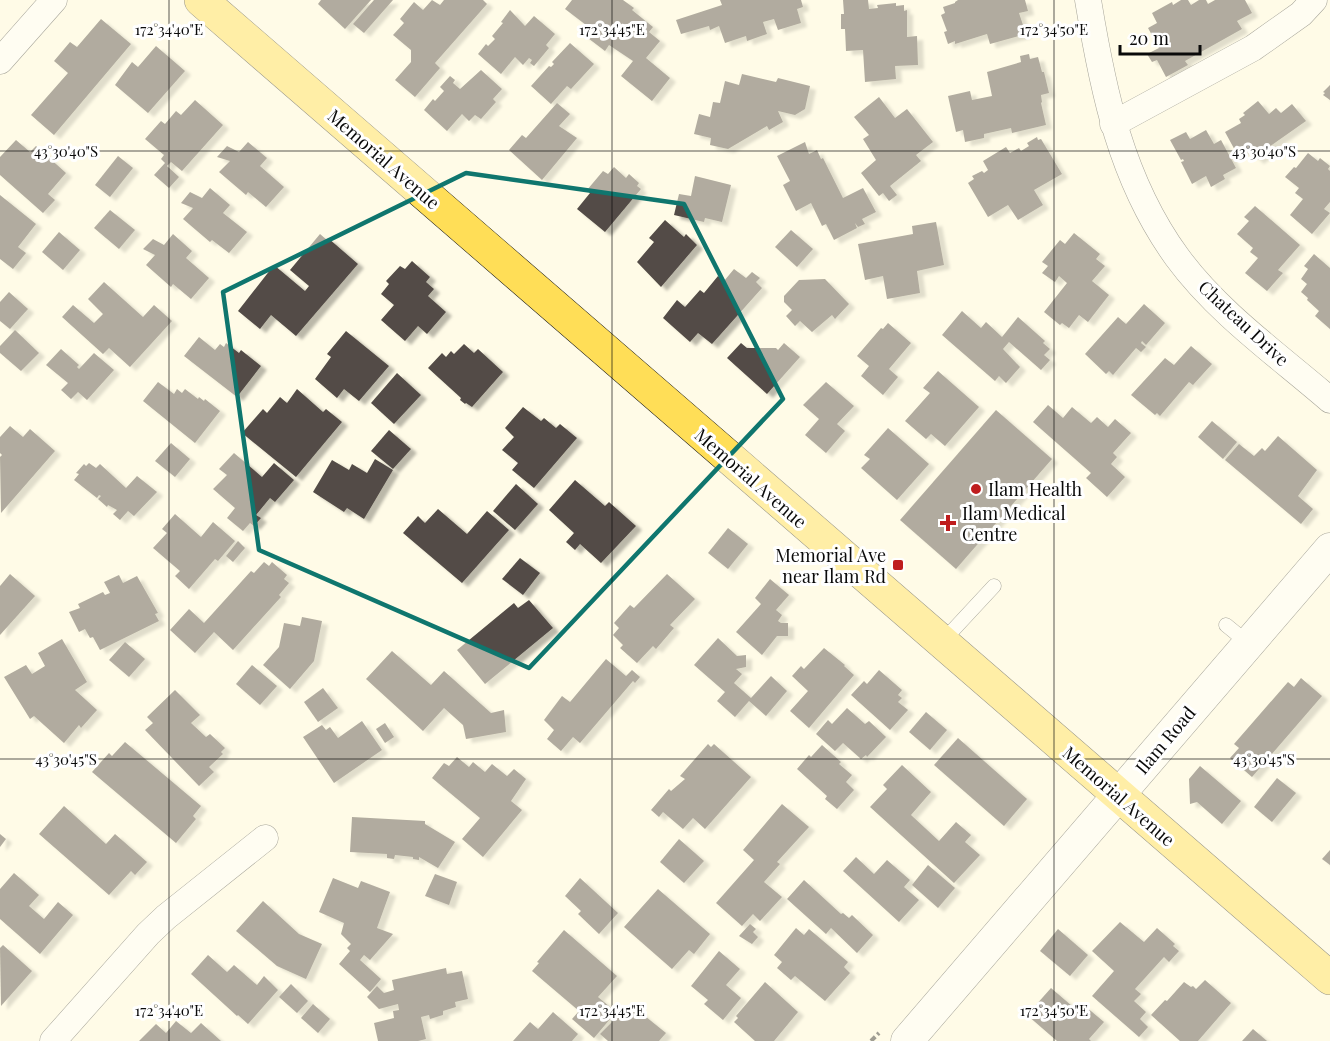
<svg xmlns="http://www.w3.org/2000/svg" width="1330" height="1041" font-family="'Playfair Display',serif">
<defs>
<filter id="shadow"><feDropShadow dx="6" dy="4" stdDeviation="1.5" flood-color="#0004"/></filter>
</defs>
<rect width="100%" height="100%" fill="#fffbe7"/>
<!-- building -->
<g fill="#534c46" filter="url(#shadow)">
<polygon points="321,0 371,0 345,29 318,4"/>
<polygon points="374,0 393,0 364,33 353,24"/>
<polygon points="432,0 440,5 444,0 483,0 487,4 435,63 440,68 415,97 395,80 411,62 411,50 393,35 404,23 400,19 414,2 423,10"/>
<polygon points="572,0 623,0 634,8 632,10 653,27 649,32 660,41 646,58 670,78 652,101 621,76 633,61 609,45 605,51 580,32 586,25 565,9"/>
<polygon points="720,0 801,0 803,7 797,9 801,23 778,30 774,19 763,22 767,34 747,41 746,36 725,43 719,26 710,30 709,26 681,34 676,20 722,5"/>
<polygon points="843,0 868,0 869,9 878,8 877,5 896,3 896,6 904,5 904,11 907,10 907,37 917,36 918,65 895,66 896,79 865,82 863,50 846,51 845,29 841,29 841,14 844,14"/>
<polygon points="958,0 1025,0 1028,11 1019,13 1026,34 990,44 987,34 955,44 955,41 948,44 944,32 947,31 941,15 945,13 943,7 955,3 955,2"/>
<polygon points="1181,0 1188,0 1191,5 1199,0 1206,0 1208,4 1215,0 1245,0 1252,13 1237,21 1242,29 1185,61 1188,65 1166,77 1157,60 1152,62 1147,54 1159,48 1148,28 1157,23 1152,13 1172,2 1173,5"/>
<polygon points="510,10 525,26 534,16 555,34 546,45 549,48 534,66 530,63 532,60 529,58 523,65 515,57 501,74 478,54 486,44 488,46 495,39 492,36 503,23 501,22"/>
<polygon points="101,19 131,44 54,135 31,115 68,73 54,61 70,42 77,47"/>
<polygon points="570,43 594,64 571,89 567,86 551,104 531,86 549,66 551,67 554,64 552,62"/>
<polygon points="156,46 185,71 148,113 115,85 132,62 138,67"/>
<polygon points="1029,54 1030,59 1038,57 1042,72 1044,72 1049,93 1041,95 1042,102 1041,103 1046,125 1012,133 1011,128 984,134 984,138 965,142 963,130 956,132 948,96 970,91 972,100 992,96 987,72 1021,62 1020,56"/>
<polygon points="481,70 502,89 493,99 496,102 481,119 475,115 469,121 462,114 447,131 424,110 433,99 435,101 444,91 440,87 450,76 455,80 453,83 460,89"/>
<polygon points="742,74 776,82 778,78 810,86 805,109 795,115 778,111 783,122 769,130 767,126 728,149 710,145 711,138 694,134 699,114 710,117 713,102 720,103 725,81 739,85"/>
<polygon points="1330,85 1330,100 1323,95 1325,93 1323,92"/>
<polygon points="879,97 895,118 907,109 933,142 916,155 921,161 890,186 897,195 889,201 883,193 879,196 861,173 876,160 863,139 869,135 854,117"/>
<polygon points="195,100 223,125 182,171 171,162 167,166 179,177 169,188 154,175 165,163 161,159 164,155 145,139 161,121 165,124 176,111 181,115"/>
<polygon points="1258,101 1269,114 1276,108 1281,113 1292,104 1306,121 1269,147 1271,150 1258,160 1247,149 1237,154 1225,132 1241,123 1239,119 1245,115 1243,113"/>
<polygon points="557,103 570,114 559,126 577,138 542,180 509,150 522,135 526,138"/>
<polygon points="1206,130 1214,144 1221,140 1236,168 1223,175 1225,179 1211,187 1206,176 1192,184 1181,162 1184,161 1183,159 1181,160 1170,140 1186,132 1190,139"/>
<polygon points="1037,137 1038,140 1041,139 1062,174 1034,190 1043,205 1018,220 1008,205 988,217 968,183 974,179 972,176 982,171 984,173 988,170 983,161 1006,147 1010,153 1019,148 1021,151 1029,146 1027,143"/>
<polygon points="16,140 30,152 36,146 66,173 48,194 55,200 43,213 0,175 0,157"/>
<polygon points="248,142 267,158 260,166 284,187 266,207 248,192 246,195 219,172 230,161 217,157 227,146 239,152"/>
<polygon points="805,142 809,154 817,150 821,159 823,158 843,198 863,188 876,212 862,219 865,224 858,227 855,223 857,228 834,240 826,224 822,226 811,203 796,211 783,185 790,181 777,156"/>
<polygon points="1308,153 1318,161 1320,158 1330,166 1328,169 1330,171 1330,202 1324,209 1330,213 1312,234 1290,215 1303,199 1295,193 1299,188 1285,177 1294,167 1296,168"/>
<polygon points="118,156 133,168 110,197 95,185"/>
<polygon points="614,167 626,178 629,174 639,183 637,186 641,189 605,232 577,209 590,193 587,190 603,171 608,174"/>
<polygon points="695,176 731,185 722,222 705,218 704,222 674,215 679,194 691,196"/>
<polygon points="210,188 230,205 223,213 247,232 229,253 212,240 210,242 183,219 193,208 181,203 190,192 202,198"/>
<polygon points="0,195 36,224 18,247 26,253 13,269 0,259"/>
<polygon points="1255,206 1300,245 1278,270 1283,273 1267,291 1245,273 1258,258 1250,252 1253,248 1237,234 1249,221 1244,217"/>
<polygon points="110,210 135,230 119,249 94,228"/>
<polygon points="665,220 684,237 686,234 697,245 661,287 637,262 654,242 649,238"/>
<polygon points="936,222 944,265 917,271 920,293 887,299 883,276 865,280 858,244 913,234 912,226"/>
<polygon points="791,230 813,249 797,267 775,247"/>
<polygon points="59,232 80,250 63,270 42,252"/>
<polygon points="1074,233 1100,254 1096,259 1105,266 1092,281 1109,295 1088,322 1079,315 1069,328 1062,323 1060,325 1044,312 1067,283 1059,276 1055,282 1042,273 1048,266 1042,262 1060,240 1065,244"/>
<polygon points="173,234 192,251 186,258 209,278 191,299 173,284 171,287 146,265 155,255 143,249 153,239 164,245"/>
<polygon points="320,234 327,240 328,238 358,264 296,336 271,315 260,329 238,311 274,265 305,291 309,286 290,270"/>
<polygon points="1314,254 1330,268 1330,329 1315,316 1319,311 1307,300 1308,298 1301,292 1307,284 1301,279 1308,269 1304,266"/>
<polygon points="412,261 430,277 426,282 434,289 428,296 446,312 427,334 418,326 405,341 381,320 394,305 381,294 389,284 386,281 400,266 405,269"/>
<polygon points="734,269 746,278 752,272 760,278 756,282 762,288 712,344 698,333 690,342 663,318 677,300 685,307 700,290 704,293 718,276 724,281"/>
<polygon points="825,279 849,304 835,319 832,315 812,332 800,321 795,326 786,316 792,310 784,302 784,296 799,280"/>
<polygon points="104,282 143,317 154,305 172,321 130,367 109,348 103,354 62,317 73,305 94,323 103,314 88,299"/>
<polygon points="9,292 28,309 10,329 0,321 0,302"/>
<polygon points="1144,304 1165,323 1146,345 1142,341 1141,343 1146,347 1141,352 1136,348 1113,375 1109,371 1106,374 1085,354 1118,317 1126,324"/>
<polygon points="962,311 981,328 986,322 1002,337 1018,317 1045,341 1043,343 1050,349 1044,355 1050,360 1041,370 1009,342 1003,349 1020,367 1006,383 999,376 995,381 942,335"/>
<polygon points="888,323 911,343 889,369 898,377 883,395 861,376 869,366 857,356 881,328 883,329"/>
<polygon points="15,330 39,353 21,371 0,353 0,346"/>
<polygon points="346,331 389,366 359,401 344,389 337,398 315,379 331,357 327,354"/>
<polygon points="199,337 215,350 220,344 224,347 226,343 239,353 241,350 261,366 237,397 184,356"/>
<polygon points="741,343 747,348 776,348 778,350 784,343 800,357 767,394 727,358"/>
<polygon points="464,344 474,353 478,349 503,372 472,407 466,403 465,404 460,400 461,398 428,368 442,353 446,357 451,351 454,354"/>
<polygon points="1191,346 1212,364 1193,385 1189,382 1160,416 1157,413 1155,415 1131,395 1165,358 1174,365"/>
<polygon points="61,349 79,365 77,367 79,369 94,353 114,370 87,400 78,392 71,399 61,390 68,383 46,365"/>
<polygon points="938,371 979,407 945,446 931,434 926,439 905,421 930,393 923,388"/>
<polygon points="397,373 421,395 394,424 371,403"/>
<polygon points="158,382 174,394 177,389 182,393 185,389 198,399 199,397 204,401 205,399 220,411 195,443 143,401"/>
<polygon points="826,382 854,406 837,424 845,431 826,453 805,435 819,419 803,405"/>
<polygon points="297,389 323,412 326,409 342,422 296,477 242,433 263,409 267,413 280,397 287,403"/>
<polygon points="1048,405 1063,418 1072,407 1091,423 1097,417 1108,427 1115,419 1131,433 1113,453 1117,457 1111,464 1125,477 1107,497 1086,478 1091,473 1033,422"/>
<polygon points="523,407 541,421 544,418 556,428 560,424 577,438 534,488 512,470 518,463 502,450 514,437 505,428"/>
<polygon points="996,410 1052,459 956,569 900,520"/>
<polygon points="1212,421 1237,442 1223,459 1198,437"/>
<polygon points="10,426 23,437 30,429 55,451 1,513 0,457 2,455 0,453 0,437"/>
<polygon points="888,428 929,464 897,500 861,468 870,459 864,455"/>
<polygon points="389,430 411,449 393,469 371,451"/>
<polygon points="1278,436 1317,470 1298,496 1313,509 1301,524 1225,460 1239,444 1254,456 1262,448 1265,451"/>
<polygon points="171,443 190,459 175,477 155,461"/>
<polygon points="234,453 262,477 274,463 294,480 275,502 270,498 256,515 261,518 254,526 250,523 243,531 227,518 235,508 213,489 227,475 219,469"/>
<polygon points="375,459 393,470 364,519 347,508 344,512 313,492 332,460 349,470 352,464 367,473"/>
<polygon points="89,463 96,468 100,464 126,488 137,476 157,492 134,516 128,511 120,520 113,514 117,510 108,505 107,507 98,499 101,496 99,495 97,498 74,480 79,474 76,473 84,464 86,466"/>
<polygon points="575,480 605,506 609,502 636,526 601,563 580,544 575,550 566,542 574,533 549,510"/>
<polygon points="516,484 538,504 515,530 493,511"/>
<polygon points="438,509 467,534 487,511 509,530 462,583 403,533 418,516 425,523"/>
<polygon points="175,514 201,537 213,522 235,541 218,561 215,559 189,589 175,576 180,571 153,548 167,533 162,529"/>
<polygon points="728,528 748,544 728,569 708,553"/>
<polygon points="238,541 245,548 233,562 226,556"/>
<polygon points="520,558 540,573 523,595 502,579"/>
<polygon points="264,562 269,566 272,562 287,575 284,579 289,583 279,595 281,597 233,650 214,632 195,653 170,630 189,609 204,623 251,571 254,573"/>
<polygon points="10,574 35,596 0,635 0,586"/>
<polygon points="667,574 695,599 670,625 674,628 656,649 653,646 637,663 620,648 623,645 613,635 619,628 614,623 630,605 634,608"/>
<polygon points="119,575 123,583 137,576 158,613 155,614 159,621 100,650 93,637 90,638 85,629 79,632 69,612 80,608 78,604 103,592 105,595 110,593 104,582"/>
<polygon points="770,579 789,595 776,610 782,615 778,621 781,623 788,623 788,636 777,636 762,655 736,632 761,604 755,598"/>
<polygon points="529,600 553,628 485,684 457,650 514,603 518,608"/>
<polygon points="302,617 322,621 314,661 290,689 263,665 279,647 284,623 300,626"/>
<polygon points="718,638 737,656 746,655 746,667 736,669 742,674 734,683 751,698 771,676 787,691 766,716 749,701 735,717 717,701 725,692 694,665"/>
<polygon points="62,639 87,682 75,690 97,710 81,728 79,725 64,743 34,716 30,719 4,677 26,665 32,674 45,666 38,653"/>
<polygon points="125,642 145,659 129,677 109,660"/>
<polygon points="824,648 845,665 844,666 854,675 809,728 790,711 808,691 792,676 801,666 804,669"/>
<polygon points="392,651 431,685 444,671 491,713 504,710 506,732 466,739 463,725 444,708 423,731 366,679"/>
<polygon points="606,659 626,676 632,670 640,677 635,683 633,681 580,743 573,737 561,751 547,739 554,730 544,720 562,696 570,702"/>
<polygon points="252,665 277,686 260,705 236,684"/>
<polygon points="879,670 902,690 898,695 902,698 898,702 908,710 890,730 851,695 864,681 867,684"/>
<polygon points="1301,678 1322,696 1252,777 1230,758 1239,748 1234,744 1288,682 1294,687"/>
<polygon points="323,688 338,708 318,722 304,702"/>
<polygon points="175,690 200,715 191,723 206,737 210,734 225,748 221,752 223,754 209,767 214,772 199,786 145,730 153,723 147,717"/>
<polygon points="847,708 865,724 869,721 886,737 867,757 866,755 861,759 843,743 835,751 816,734 828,720 832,724"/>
<polygon points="926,712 947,730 930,750 909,732"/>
<polygon points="362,721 382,750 334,783 303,737 322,725 326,730 330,727 338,738"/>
<polygon points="385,723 394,737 385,743 376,729"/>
<polygon points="958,738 1027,799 1004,826 934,765"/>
<polygon points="125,742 201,806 193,816 196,819 176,843 92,772 109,753 112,756"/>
<polygon points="708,744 711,747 714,744 751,777 705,829 693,818 683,829 663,812 659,817 651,810 669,789 671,791 685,779 680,776"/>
<polygon points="822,745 841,762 839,764 852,775 846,782 854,790 837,809 825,799 827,796 797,769 809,755 811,757"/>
<polygon points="457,757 469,767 473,762 485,772 492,764 507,776 514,769 526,779 511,801 522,810 483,857 462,839 480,818 432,778 444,763 449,766"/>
<polygon points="902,765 931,792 911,815 939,841 956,822 971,835 965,842 980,855 954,883 870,807 887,789 883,785"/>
<polygon points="1200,766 1241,801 1222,824 1197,802 1190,804 1189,779"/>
<polygon points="1277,778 1296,793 1272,822 1254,807"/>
<polygon points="782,804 809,827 777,862 780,864 764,882 782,897 760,921 753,914 742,926 716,903 754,860 743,850"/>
<polygon points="64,806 106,844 115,834 147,862 135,875 131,871 109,895 39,834"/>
<polygon points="352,817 425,821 425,824 455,842 438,868 419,857 419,860 413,859 413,857 395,855 394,859 387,858 387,854 350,852"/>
<polygon points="0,834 6,839 0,847"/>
<polygon points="679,839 704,861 684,883 660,862"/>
<polygon points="1330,850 1330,865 1322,859"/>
<polygon points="856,857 874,874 887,860 910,880 904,887 919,900 899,922 843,871"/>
<polygon points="928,865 955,888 938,908 912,885"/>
<polygon points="14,873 39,895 29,906 44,919 58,902 73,915 40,954 0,919 0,889"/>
<polygon points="435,874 457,882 449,905 425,896"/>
<polygon points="333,878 358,888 361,881 390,892 377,928 393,934 370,960 364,955 360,960 381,979 370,992 339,964 350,951 347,948 351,944 341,934 344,923 319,912"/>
<polygon points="580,878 618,913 599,934 578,914 581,911 565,896"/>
<polygon points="804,880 841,914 843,913 849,918 852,915 873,935 857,953 831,928 826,934 787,899"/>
<polygon points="658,889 710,934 694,954 689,950 672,969 624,927"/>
<polygon points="263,901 299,934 322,944 306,979 277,966 236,931"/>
<polygon points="1120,922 1144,942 1157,928 1175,944 1173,946 1179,951 1169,962 1164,957 1135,989 1141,994 1134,1001 1146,1012 1140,1019 1148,1027 1139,1037 1092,996 1114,971 1092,951"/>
<polygon points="750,924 756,929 753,932 758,937 752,944 739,936"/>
<polygon points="796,928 804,935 809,929 848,962 844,967 850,973 825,1001 795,976 791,980 777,968 782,962 774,955"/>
<polygon points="1058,929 1088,955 1070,976 1040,951"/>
<polygon points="564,930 617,976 598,997 616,1012 594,1038 572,1019 579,1011 532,971 539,963 537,962"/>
<polygon points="3,945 32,971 1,1006 0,948"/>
<polygon points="719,951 740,969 726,985 741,998 723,1020 704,1004 708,1000 691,986"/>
<polygon points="208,955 227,972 234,965 257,985 264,976 278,990 248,1024 238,1015 237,1016 191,974"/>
<polygon points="446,968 447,974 462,971 468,999 455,1002 456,1007 443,1011 443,1015 430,1019 429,1015 421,1017 426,1039 418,1041 378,1041 374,1023 394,1018 393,1011 399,1010 398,1004 379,1009 367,997 377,986 384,993 394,990 392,980"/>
<polygon points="1205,980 1231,1003 1198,1041 1180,1041 1151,1015 1165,1000 1167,1001 1184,982 1191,987 1193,986 1196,989"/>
<polygon points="765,982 798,1012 774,1041 755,1041 734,1022 738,1018 736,1016"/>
<polygon points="291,984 308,1001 297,1013 279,997"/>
<polygon points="1051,988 1079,1012 1085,1006 1104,1022 1089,1039 1091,1041 1057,1041 1027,1015"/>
<polygon points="313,1004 330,1019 318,1033 301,1018"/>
<polygon points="630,1004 666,1033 659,1041 608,1041 600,1034"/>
<polygon points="553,1012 578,1034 572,1041 513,1041 530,1022 538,1029"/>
<polygon points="176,1021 191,1033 201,1023 221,1041 139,1041 156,1024 166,1033"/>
<polygon points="1253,1029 1267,1041 1242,1041"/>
</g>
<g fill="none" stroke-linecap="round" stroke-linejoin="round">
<defs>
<g id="service">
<polyline points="1226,625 1248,643"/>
<polyline points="942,642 994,586"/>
</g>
<g id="minor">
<path d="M1088,0C1103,91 1121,180 1177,257C1218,313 1278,355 1330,400"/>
<polyline points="0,61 54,0"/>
<polyline points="1113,124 1253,48 1301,14 1314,0"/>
<polyline points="53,1041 148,934 166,917 265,838"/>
</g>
<polyline id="tertiary" points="907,1041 1330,549"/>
<polyline id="primary" points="201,0 1330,978"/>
</defs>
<!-- service casing -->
<use href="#service" stroke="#3d3d3d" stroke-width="15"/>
<!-- minor casing -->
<use href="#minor" stroke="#3d3d3d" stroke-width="27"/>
<!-- tertiary casing -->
<use href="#tertiary" stroke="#3d3d3d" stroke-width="33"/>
<!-- primary casing -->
<use href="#primary" stroke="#1b1b1b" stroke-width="34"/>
<!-- path -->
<polyline stroke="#2c2c2c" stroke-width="4" stroke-dasharray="6 3" stroke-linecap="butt" points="871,1041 879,1033"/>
<!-- service -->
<use href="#service" stroke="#fff" stroke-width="14"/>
<!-- minor -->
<use href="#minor" stroke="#fff" stroke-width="26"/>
<!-- tertiary -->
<use href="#tertiary" stroke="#fff" stroke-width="32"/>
<!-- primary -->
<use href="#primary" stroke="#ffde57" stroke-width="33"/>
</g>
<!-- marked area -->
<path d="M0 0H1330V1041H0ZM466,173L684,204L783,399L529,668L259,550L223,292Z" fill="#fffbe7" fill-opacity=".55" fill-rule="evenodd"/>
<path fill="none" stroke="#0f766e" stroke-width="4.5" stroke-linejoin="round" d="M466,173L684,204L783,399L529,668L259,550L223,292Z"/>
<!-- ticks -->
<path fill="none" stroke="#0a0a0a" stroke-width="1.5" stroke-opacity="0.45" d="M169,0V1041M612,0V1041M1054,0V1041M0,151H1330M0,759H1330"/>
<!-- markers -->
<g fill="#bf1d1e" stroke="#fff" stroke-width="2">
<circle cx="976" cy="489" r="6"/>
<path d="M945 514h6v6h6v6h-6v6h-6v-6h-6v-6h6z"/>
<rect x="892" y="559" width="12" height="12" rx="3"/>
</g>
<g text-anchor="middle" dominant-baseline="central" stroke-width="6" stroke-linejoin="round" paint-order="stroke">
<!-- street labels -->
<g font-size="18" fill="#0a0a0a" stroke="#fff">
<text transform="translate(384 159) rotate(41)">Memorial Avenue</text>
<text transform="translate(1244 323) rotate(43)">Chateau Drive</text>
<text transform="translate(751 478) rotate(41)">Memorial Avenue</text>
<text transform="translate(1165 740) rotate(-50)">Ilam Road</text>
<text transform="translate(1119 796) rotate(41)">Memorial Avenue</text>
</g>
<!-- poi labels -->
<g font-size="18" fill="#0a0a0a" stroke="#fff" text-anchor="start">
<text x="988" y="489">Ilam Health</text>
<text x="962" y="513">Ilam Medical<tspan x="962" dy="21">Centre</tspan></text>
<text x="886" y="555" text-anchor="end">Memorial Ave<tspan x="886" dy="21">near Ilam Rd</tspan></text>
</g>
</g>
<g font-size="15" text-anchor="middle" fill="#0a0a0a" stroke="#fff" stroke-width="6" stroke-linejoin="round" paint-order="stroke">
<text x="169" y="35">172°34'40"E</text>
<text x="612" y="35">172°34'45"E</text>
<text x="1054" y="35">172°34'50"E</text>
<text x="66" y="157">43°30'40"S</text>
<text x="1264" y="157">43°30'40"S</text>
<text x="66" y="765">43°30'45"S</text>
<text x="1264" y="765">43°30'45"S</text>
<text x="169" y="1016">172°34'40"E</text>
<text x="612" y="1016">172°34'45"E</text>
<text x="1054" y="1016">172°34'50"E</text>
</g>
<!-- scale -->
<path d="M1120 45v9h80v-9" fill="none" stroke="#0a0a0a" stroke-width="3"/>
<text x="1129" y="45" font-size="18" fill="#0a0a0a" stroke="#ffffff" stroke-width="4.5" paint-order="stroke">20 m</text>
</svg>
